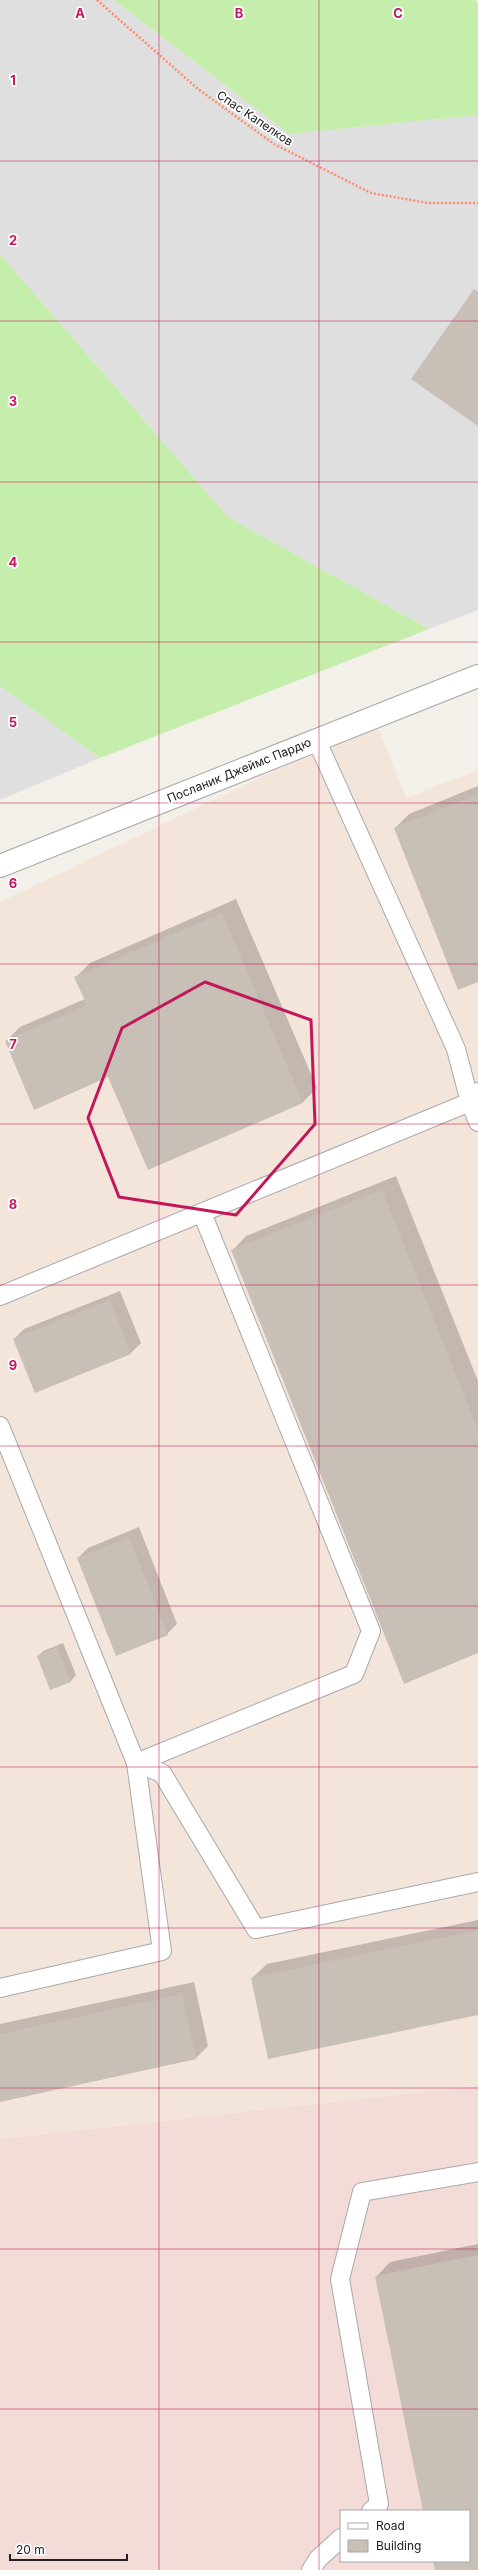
<svg xmlns="http://www.w3.org/2000/svg" width="478" height="2570" font-family="Inter,sans-serif">
<rect width="100%" height="100%" fill="#f2f0e8"/>
<!-- residential -->
<g fill="#e0dfdf">
<polygon points="0,0 114,0 289,134 478,115 478,610 429,629 228,517 0,254"/>
<polygon points="0,686 100,758 0,800"/>
</g>
<!-- commercial -->
<path fill="#f3dbd7" fill-rule="evenodd" d="M478,2086V2570H0V2139ZM341,2511H469V2561H341Z"/>
<!-- military -->
<polygon fill="#f4e5db" points="376,722 406,798 478,770 478,2086 0,2139 0,902"/>
<!-- grass -->
<g fill="#c5eeac">
<polygon points="114,0 475,0 478,2 478,115 289,134"/>
<polygon points="0,254 228,517 429,629 100,758 0,686"/>
</g>
<!-- shadow -->
<g fill="#0003">
<polygon points="478,786 478,981 395,828 409,814"/>
<polygon points="236,899 317,1088 303,1102 149,1168 109,1076 6,1041 20,1027 85,999 76,977 90,963"/>
<polygon points="396,1176 478,1381 478,1652 232,1251 246,1236"/>
<polygon points="120,1291 141,1343 131,1353 36,1391 14,1339 24,1329"/>
<polygon points="139,1527 177,1624 167,1634 78,1558 88,1548"/>
<polygon points="63,1643 76,1675 71,1681 51,1689 38,1656 43,1651"/>
<polygon points="478,1920 478,2014 252,1978 267,1964"/>
<polygon points="194,1982 208,2046 195,2059 0,2101 0,2024"/>
<polygon points="478,2244 478,2570 436,2570 434,2561 469,2561 469,2511 424,2511 376,2277 390,2262"/>
</g>
<!-- building -->
<g fill="#c8c0b7">
<polygon points="474,289 478,292 478,426 411,379"/>
<polygon points="478,794 478,982 458,990 394,828"/>
<polygon points="222,913 303,1103 148,1170 108,1077 34,1110 5,1041 87,1005 74,977"/>
<polygon points="382,1190 478,1430 478,1653 404,1684 231,1250"/>
<polygon points="110,1300 131,1354 35,1393 13,1339"/>
<polygon points="129,1537 168,1635 116,1656 77,1558"/>
<polygon points="57,1647 71,1682 50,1690 37,1656"/>
<polygon points="478,1930 478,2015 268,2059 251,1978"/>
<polygon points="182,1994 196,2059 0,2102 0,2034"/>
<polygon points="478,2255 478,2570 435,2570 433,2561 469,2561 469,2511 423,2511 375,2276"/>
</g>
<g fill="none" stroke-linecap="round" stroke-linejoin="round">
<defs>
<g id="lane">
<polyline points="316,739 456,1049 470,1102 478,1122"/>
<polyline points="0,1296 470,1102 478,1092"/>
<polyline points="0,1426 136,1763 354,1674 371,1631 202,1213"/>
<polyline points="0,1988 162,1951 136,1763 162,1773 256,1929 478,1882"/>
<polyline points="371,2511 379,2504 340,2279 362,2192 478,2172"/>
<polyline points="311,2570 318,2559 341,2538"/>
</g>
<polyline id="street" points="0,866 478,676"/>
</defs>
<!-- lane casing -->
<use href="#lane" stroke="#a9a9a9" stroke-width="20"/>
<!-- street casing -->
<use href="#street" stroke="#a9a9a9" stroke-width="24"/>
<!-- path -->
<polyline stroke="#ff8b6c" stroke-width="2.5" stroke-dasharray="2 2" stroke-linecap="butt" points="97,0 198,89 274,144 371,193 428,203 478,203"/>
<!-- lane -->
<use href="#lane" stroke="#fff" stroke-width="18"/>
<!-- street -->
<use href="#street" stroke="#fff" stroke-width="22"/>
</g>
<!-- marked area -->
<path fill="none" stroke="#c2185b" stroke-width="3" stroke-linejoin="round" d="M205,982L311,1020L315,1124L236,1215L119,1197L88,1118L122,1028Z"/>
<!-- grid -->
<path fill="none" stroke="#c2185b" stroke-width="1" stroke-opacity="0.55" d="M159,0V2570M319,0V2570M0,161H478M0,321H478M0,482H478M0,642H478M0,803H478M0,964H478M0,1124H478M0,1285H478M0,1446H478M0,1606H478M0,1767H478M0,1928H478M0,2088H478M0,2249H478M0,2409H478"/>
<g text-anchor="middle" dominant-baseline="central" stroke-width="3.5" stroke-linejoin="round" paint-order="stroke">
<!-- street labels -->
<g font-size="12" fill="#222" stroke="#fff">
<text transform="translate(255 118) rotate(34)">Спас Капелков</text>
<text transform="translate(239 770) rotate(-22)">Посланик Джеймс Пардю</text>
</g>
</g>
<g font-size="13" text-anchor="middle" font-weight="bold" fill="#c2185b" stroke="#fff" stroke-width="3.5" stroke-linejoin="round" paint-order="stroke">
<text x="80" y="18">A</text>
<text x="239" y="18">B</text>
<text x="398" y="18">C</text>
<text x="13" y="85">1</text>
<text x="13" y="245">2</text>
<text x="13" y="406">3</text>
<text x="13" y="567">4</text>
<text x="13" y="727">5</text>
<text x="13" y="888">6</text>
<text x="13" y="1049">7</text>
<text x="13" y="1209">8</text>
<text x="13" y="1370">9</text>
</g>
<!-- legend -->
<rect x="340" y="2510" width="130" height="52" fill="#ffffff" stroke="#a7a7a7"/>
<rect x="348" y="2523" width="20" height="6" fill="#ffffff" stroke="#a7a7a7"/>
<text x="376" y="2530" font-size="12" fill="#222222">Road</text>
<rect x="348" y="2540" width="20" height="12" fill="#c8c0b7" stroke="#a7a7a7"/>
<text x="376" y="2550" font-size="12" fill="#222222">Building</text>
<!-- scale -->
<path d="M10 2554v6h117v-6" fill="none" stroke="#222222" stroke-width="2"/>
<text x="16" y="2554" font-size="12" fill="#222222" stroke="#ffffff" stroke-width="3" paint-order="stroke">20 m</text>
</svg>
